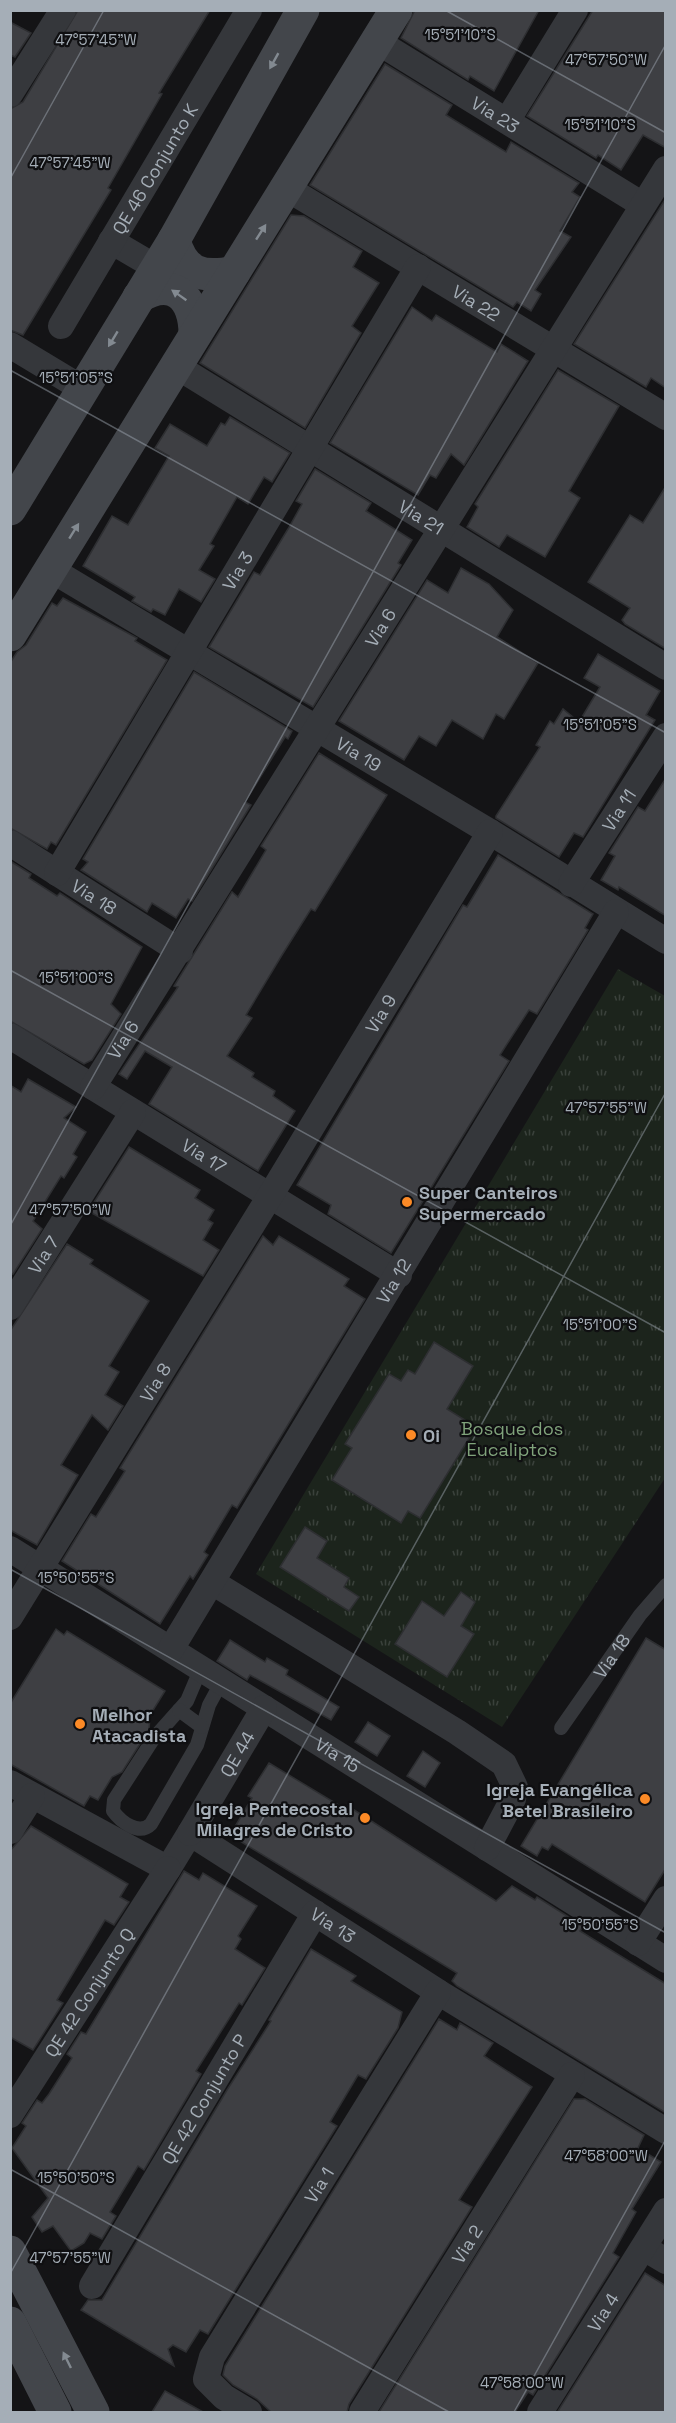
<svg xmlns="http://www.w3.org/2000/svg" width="676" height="2423" font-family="'Space Grotesk',sans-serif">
<defs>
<pattern id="park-tufts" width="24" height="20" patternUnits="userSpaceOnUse" patternTransform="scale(1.5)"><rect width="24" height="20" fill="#1c241c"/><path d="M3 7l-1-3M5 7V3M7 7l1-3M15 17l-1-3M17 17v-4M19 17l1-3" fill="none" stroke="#3a413b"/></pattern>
</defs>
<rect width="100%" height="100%" fill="#141416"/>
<!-- park -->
<polygon fill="url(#park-tufts)" points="618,969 665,996 665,1478 502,1727 256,1574"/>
<!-- building -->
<g fill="#3e3f43" stroke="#2e2f32" stroke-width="1.5">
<polygon points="78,10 210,10 159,93 162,94 108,188 111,190 23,335 10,330 10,109 23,102"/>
<polygon points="415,10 539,10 494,91 470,76 468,80 401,38"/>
<polygon points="593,10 666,10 666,148 643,135 621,170 598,155 596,158 527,116"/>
<polygon points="10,22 31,33 15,57 10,55"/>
<polygon points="385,64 452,105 446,115 506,152 511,142 579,183 572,192 580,197 560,231 571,237 535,290 541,294 531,311 517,302 513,307 310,185"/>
<polygon points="666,198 666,388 651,378 646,387 574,344"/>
<polygon points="291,215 304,216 362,251 353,267 379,283 352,326 361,333 305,428 200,363"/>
<polygon points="412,307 432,321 436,315 497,352 501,344 528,361 464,465 451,454 436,478 430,475 418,495 330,443"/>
<polygon points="558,370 619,406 569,491 580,498 545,557 507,535 499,547 467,527 478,507 475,504"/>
<polygon points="230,417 290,453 272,482 264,477 248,504 237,497 210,544 214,546 199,570 215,579 201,602 179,589 165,615 153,609 151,612 132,601 135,597 83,566 112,516 128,525 169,456 155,448 170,424 207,446 221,423 225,425"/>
<polygon points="315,469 371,503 366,511 412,540 398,563 401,565 313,707 209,647 254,572 260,575 288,529 302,504 296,501"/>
<polygon points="666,486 666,649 625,624 622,620 630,608 588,582 630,515 643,523"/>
<polygon points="461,568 489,584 513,610 497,637 538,663 504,719 496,714 483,739 452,720 436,746 419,736 404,760 339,721 427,580 448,593"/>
<polygon points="63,598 137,638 135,641 167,660 56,845 51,842 47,849 10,828 10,663 17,652 26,645 52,603 57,606"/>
<polygon points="598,654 660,691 646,715 655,720 583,837 574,833 559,857 496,818 496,816 540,747 536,745 550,721 554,724 563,709 579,722 600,687 584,678"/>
<polygon points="194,672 292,731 288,739 285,737 245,802 251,805 192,901 188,899 176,918 152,903 147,912 81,870 88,862 83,859"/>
<polygon points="319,753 387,795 315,911 311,909 282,955 246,1015 252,1018 227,1056 254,1073 252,1077 275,1091 273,1096 295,1111 258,1171 149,1104 172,1067 145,1051 127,1079 119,1074 178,987 174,986 232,892 238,897 266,850 261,846"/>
<polygon points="666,778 666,916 619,887 618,890 601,880 615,856 609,853 638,807 645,811"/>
<polygon points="498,855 593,914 585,928 588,930 537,1014 529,1010 500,1055 509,1061 391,1253 328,1214 331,1205 297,1185 463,905 467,907"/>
<polygon points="10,861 31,874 29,878 57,896 60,893 142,947 111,1004 121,1014 92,1060 84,1064 10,1021"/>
<polygon points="28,1079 76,1107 64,1118 86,1132 73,1154 77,1157 64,1178 61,1176 33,1221 42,1229 13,1274 10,1273 10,1085 21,1092"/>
<polygon points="129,1147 200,1190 195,1198 214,1210 208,1220 213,1223 203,1240 219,1250 203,1276 90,1212 89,1210"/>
<polygon points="263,1236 273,1245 279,1236 349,1279 344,1286 365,1299 237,1508 232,1505 204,1552 208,1555 193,1579 190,1576 160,1624 62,1561 91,1514 96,1517 125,1471 120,1468"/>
<polygon points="67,1244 93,1260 90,1264 149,1301 109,1366 119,1372 105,1395 123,1406 108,1430 92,1415 61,1465 78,1475 37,1545 10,1530 10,1331"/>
<polygon points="434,1342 473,1366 447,1409 476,1427 420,1518 408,1511 401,1523 332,1480 352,1448 345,1444 389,1374 401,1381 408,1370 415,1374"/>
<polygon points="305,1527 327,1541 317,1558 349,1578 344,1587 359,1597 349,1611 280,1567"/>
<polygon points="461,1592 475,1602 461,1626 474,1634 447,1677 395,1644 422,1601 444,1616"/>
<polygon points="56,1629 64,1635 67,1631 165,1691 150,1715 149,1730 122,1772 112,1777 98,1800 90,1796 84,1806 10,1764 10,1704"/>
<polygon points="646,1638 666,1650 666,1868 645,1902 552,1844 548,1850 542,1847 537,1856 521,1846"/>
<polygon points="230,1640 265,1662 267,1658 288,1670 286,1675 339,1707 331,1720 250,1675 247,1680 217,1661"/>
<polygon points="368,1722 390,1736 377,1756 355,1742"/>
<polygon points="423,1751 440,1763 425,1787 407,1776"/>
<polygon points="269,1763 345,1809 348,1806 496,1901 512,1886 535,1900 537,1897 583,1926 580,1931 666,1984 666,2113 457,1986 452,1981 457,1973 230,1835 252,1798 248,1796"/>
<polygon points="31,1826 128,1884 120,1897 129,1902 114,1925 105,1920 57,2000 63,2003 33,2050 10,2037 10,1851"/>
<polygon points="184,1871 199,1880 203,1873 257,1906 238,1936 241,1939 235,1949 265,1968 242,2005 239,2003 196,2071 201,2074 144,2170 138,2166 110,2212 116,2216 102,2239 90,2233 84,2243 71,2251 53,2226 42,2232 32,2217 48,2198 12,2148 26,2126 22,2123 37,2100 42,2103 49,2094 72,2058 67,2054 81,2032 86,2034"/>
<polygon points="311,1949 356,1976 351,1981 402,2012 398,2028 366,2079 358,2075 330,2122 337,2126 208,2334 200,2330 186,2352 173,2345 168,2349 174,2366 81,2310 88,2300 102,2300 227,2090 271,2021 269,2020"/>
<polygon points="439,2019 457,2030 460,2023 493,2043 484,2056 532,2087 459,2200 472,2207 349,2404 347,2412 271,2412 257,2399 233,2385 223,2375 225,2366"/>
<polygon points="574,2099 585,2099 644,2135 638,2148 661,2162 632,2209 636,2212 613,2253 619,2257 533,2395 528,2392 515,2412 379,2412"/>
<polygon points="645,2273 666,2286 666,2412 561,2412 558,2411"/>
<polygon points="165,2391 203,2412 152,2412"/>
</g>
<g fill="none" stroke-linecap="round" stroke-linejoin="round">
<!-- lane -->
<g stroke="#35373b" stroke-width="14">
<path d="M201,1668L187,1701L154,1738L114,1800L113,1811C121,1822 139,1836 151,1824L197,1745L209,1705L222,1681"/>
<polyline points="179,1710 202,1727"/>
<path id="s1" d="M561,1728L640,1615L666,1585"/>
</g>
<!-- street -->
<g stroke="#35373b" stroke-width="26">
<path id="s2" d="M378,42L643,205"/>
<polyline points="10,94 63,10"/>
<polyline points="507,121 575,10"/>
<path id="s3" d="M288,189L666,417"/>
<polyline points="111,241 157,268"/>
<path id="s4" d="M61,326L249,10"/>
<polyline points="10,345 83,389"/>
<path id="s5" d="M176,366L666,667"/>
<path id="s6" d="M50,569L490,832L666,941"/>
<path id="s7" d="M10,843L180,951"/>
<path id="s8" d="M57,873L418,267"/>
<path id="s9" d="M571,884L666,736"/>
<path id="s10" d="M10,1036L399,1275"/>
<path id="s11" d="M93,1087L666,169"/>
<path id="s12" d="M10,1307L133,1112"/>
<path id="s13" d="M10,1549L666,1960"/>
<polyline points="212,1582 457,1732 504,1764 515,1787 513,1799 487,1848"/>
<path id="s14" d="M10,1617L270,1196L490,832"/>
<path id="s15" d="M171,1649L616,912"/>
<path id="s16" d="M10,1783L168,1869L190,1833L438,1992L666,2131"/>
<polyline points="10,1831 32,1796"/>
<path id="s17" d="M190,1833L264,1708"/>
<polyline points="638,1943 666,1899"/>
<path id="s18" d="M10,2115L168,1869"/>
<polyline points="644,2248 666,2261"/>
<path id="s19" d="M92,2286L315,1913"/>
<path id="s20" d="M249,2412L224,2397L206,2379L212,2357L438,1992"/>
<path id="s21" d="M362,2412L572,2075"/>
<path id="s22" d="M540,2412L666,2211"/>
</g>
<!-- secondary -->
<g stroke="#43464b" stroke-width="33">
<path d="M174,240C183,273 202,279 234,272"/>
<path d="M139,297C173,276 195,297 195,334"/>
<polyline points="10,509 174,240 303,10"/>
<polyline points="10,635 396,10"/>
<polyline points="10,2252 93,2412"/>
<polyline points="10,2323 55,2412"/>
</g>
</g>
<!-- one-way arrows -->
<defs><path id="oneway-solid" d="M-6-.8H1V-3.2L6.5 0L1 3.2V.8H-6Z" transform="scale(1.5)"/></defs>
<g fill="#838a91">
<use href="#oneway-solid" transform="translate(274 61) rotate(119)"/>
<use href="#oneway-solid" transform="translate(261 232) rotate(-57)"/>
<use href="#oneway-solid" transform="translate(179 295) rotate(-145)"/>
<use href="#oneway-solid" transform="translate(113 339) rotate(121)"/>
<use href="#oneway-solid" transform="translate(74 531) rotate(-58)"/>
<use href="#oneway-solid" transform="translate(67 2360) rotate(-116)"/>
</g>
<!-- ticks -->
<path fill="none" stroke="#a5aeb7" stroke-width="1.5" stroke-opacity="0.45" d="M445,10L666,133M10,179L104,10M10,370L666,733M10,970L666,1333M10,1226L666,44M10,1569L666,1933M10,2169L449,2412M10,2274L666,1092M514,2412L666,2139"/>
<!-- markers -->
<g fill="#fc8a26" stroke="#0f0f11" stroke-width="2">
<circle cx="407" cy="1202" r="6"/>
<circle cx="411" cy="1435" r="6"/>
<circle cx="80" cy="1724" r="6"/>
<circle cx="645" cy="1799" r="6"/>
<circle cx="365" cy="1818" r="6"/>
</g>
<g text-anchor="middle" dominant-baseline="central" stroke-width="4.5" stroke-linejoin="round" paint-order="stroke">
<!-- street labels -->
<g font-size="18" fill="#a5aeb7" stroke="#0f0f11">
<text stroke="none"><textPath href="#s2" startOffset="138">Via 23</textPath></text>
<text stroke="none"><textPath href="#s4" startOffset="183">QE 46 Conjunto K</textPath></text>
<text stroke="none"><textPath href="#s3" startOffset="220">Via 22</textPath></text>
<text stroke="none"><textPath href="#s5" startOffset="288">Via 21</textPath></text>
<text stroke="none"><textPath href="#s8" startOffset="352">Via 3</textPath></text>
<text stroke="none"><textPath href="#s11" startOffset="542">Via 6</textPath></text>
<text stroke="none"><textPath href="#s6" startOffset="360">Via 19</textPath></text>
<text stroke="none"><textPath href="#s9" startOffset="88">Via 11</textPath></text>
<text stroke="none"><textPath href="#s7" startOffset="100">Via 18</textPath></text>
<text stroke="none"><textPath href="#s14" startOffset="708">Via 9</textPath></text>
<text stroke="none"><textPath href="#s11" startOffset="56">Via 6</textPath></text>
<text stroke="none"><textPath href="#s10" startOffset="228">Via 17</textPath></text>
<text stroke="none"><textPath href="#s12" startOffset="62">Via 7</textPath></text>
<text stroke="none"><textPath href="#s15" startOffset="430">Via 12</textPath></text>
<text stroke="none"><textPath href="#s14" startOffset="276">Via 8</textPath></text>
<text stroke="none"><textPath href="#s1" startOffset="88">Via 18</textPath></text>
<text stroke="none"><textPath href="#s13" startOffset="387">Via 15</textPath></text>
<text stroke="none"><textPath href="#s17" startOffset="92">QE 44</textPath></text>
<text stroke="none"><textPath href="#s16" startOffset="392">Via 13</textPath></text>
<text stroke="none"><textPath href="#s18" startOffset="146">QE 42 Conjunto Q</textPath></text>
<text stroke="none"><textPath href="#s19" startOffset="218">QE 42 Conjunto P</textPath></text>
<text stroke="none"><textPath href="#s20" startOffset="280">Via 1</textPath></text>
<text stroke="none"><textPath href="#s21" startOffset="198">Via 2</textPath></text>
<text stroke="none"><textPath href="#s22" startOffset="118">Via 4</textPath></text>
</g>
<!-- poi labels -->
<g font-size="18" font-weight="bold" fill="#a5aeb7" stroke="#0f0f11" text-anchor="start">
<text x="419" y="1192">Super Canteiros<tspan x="419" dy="21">Supermercado</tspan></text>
<text x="423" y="1435">Oi</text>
<text x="92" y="1714">Melhor<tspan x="92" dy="21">Atacadista</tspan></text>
<text x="633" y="1789" text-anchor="end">Igreja Evangélica<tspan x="633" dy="21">Betel Brasileiro</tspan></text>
<text x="353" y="1808" text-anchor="end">Igreja Pentecostal<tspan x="353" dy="21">Milagres de Cristo</tspan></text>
</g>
<!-- park labels -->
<g font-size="18" fill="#80a37b" stroke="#0f0f11">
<text x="512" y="1428">Bosque dos<tspan x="512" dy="21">Eucaliptos</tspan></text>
</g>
</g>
<g font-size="15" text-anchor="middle" fill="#a5aeb7" stroke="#0f0f11" stroke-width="4.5" stroke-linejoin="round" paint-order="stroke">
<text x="460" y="40">15°51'10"S</text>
<text x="96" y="45">47°57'45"W</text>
<text x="606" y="65">47°57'50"W</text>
<text x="600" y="130">15°51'10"S</text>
<text x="70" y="168">47°57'45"W</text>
<text x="76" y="383">15°51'05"S</text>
<text x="600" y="730">15°51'05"S</text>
<text x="76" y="983">15°51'00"S</text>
<text x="606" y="1113">47°57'55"W</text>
<text x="70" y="1215">47°57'50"W</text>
<text x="600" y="1330">15°51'00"S</text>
<text x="76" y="1583">15°50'55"S</text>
<text x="600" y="1930">15°50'55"S</text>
<text x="606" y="2161">47°58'00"W</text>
<text x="76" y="2183">15°50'50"S</text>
<text x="70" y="2263">47°57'55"W</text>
<text x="522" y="2388">47°58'00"W</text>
</g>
<!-- border -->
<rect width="676" height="2423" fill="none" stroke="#a5aeb7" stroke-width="24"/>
</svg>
